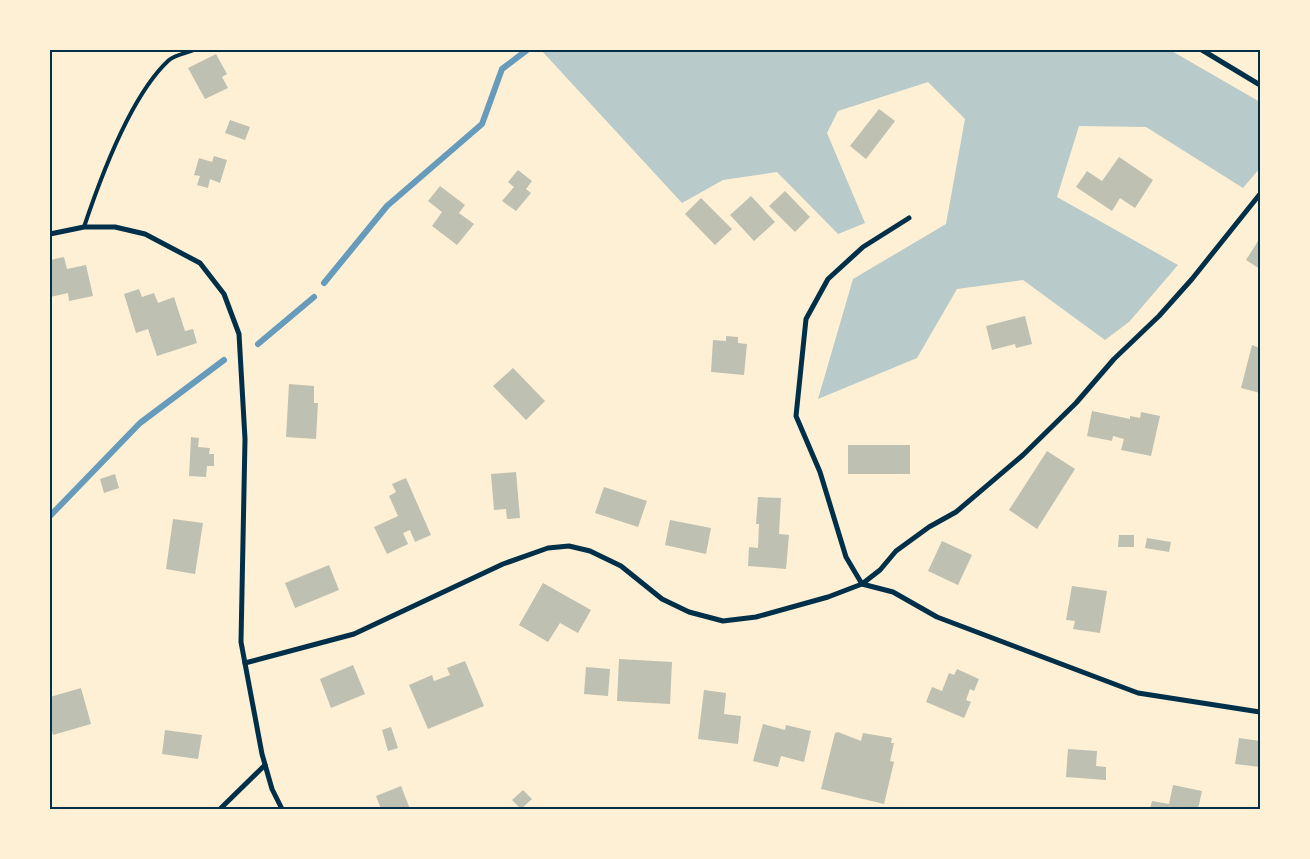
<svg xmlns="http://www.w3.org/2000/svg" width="1310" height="859" font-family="'Public Sans',sans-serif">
<rect width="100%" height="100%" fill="#fdf0d5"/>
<!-- green -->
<polygon fill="#b9caca" points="541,50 1170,50 1260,102 1260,168 1243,188 1146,127 1079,126 1057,197 1178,265 1129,322 1105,340 1023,280 957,289 917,358 818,399 853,279 946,224 965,119 928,82 838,111 827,133 865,223 838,234 777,172 723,180 682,203"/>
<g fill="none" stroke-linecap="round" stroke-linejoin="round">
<!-- stream -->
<g stroke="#669bbc" stroke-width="6">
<polyline points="324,283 387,206 482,124 502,69 527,50"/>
<polyline points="258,344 314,297"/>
<polyline points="50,516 140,423 224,360"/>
</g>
</g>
<!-- building -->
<g fill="#bec0b2">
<polygon points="216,54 227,74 222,77 228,88 205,99 188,68"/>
<polygon points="879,109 895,121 866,159 850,146"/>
<polygon points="230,120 250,127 245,140 225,133"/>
<polygon points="214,156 227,160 220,183 210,179 208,188 197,185 200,176 194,175 199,158 212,162"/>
<polygon points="1119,157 1153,180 1135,208 1120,198 1112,211 1076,187 1087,171 1102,181"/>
<polygon points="518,170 532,181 526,189 531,193 516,211 502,201 514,187 508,182"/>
<polygon points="440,186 465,205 459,213 474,224 457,245 432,226 442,212 428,201"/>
<polygon points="785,191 810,217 795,232 769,206"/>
<polygon points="751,196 775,222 754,241 730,215"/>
<polygon points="701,198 732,229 715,245 685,214"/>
<polygon points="1260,238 1260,269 1246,260"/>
<polygon points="64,257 67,269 86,265 93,296 69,301 68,293 50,297 50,260"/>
<polygon points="139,289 142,297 154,293 158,303 174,297 185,331 193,329 197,343 157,356 148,329 136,333 124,294"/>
<polygon points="1025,316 1032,344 1016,348 1015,344 992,350 986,326"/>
<polygon points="726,336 738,337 738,343 747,344 744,375 711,372 713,340 726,341"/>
<polygon points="1252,345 1260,348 1260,393 1241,388"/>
<polygon points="513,368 545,401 526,420 493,386"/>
<polygon points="289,384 314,386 314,403 318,403 316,439 286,437"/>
<polygon points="1092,411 1130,419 1130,416 1140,418 1141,412 1160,416 1151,456 1121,450 1124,439 1113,436 1112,441 1087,436"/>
<polygon points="191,437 199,438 198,447 210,448 209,454 214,454 214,466 207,466 206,477 189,476"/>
<rect x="848" y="445" width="62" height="29"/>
<polygon points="1047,451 1075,469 1037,529 1009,510"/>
<polygon points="516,472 520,518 507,519 506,509 494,510 491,474"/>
<polygon points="115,474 119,488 104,493 100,479"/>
<polygon points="406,478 431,535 415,542 410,530 403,533 408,544 387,554 374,527 398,516 389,496 396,492 392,484"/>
<polygon points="604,487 647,501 638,527 595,513"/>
<polygon points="758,497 781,498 779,534 789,535 786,569 748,566 749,547 758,548 759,524 756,524"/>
<polygon points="173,519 203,523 195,574 166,569"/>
<polygon points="670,520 711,528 706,554 665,545"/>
<polygon points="1119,535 1134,535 1134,547 1118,547"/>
<polygon points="1147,538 1171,542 1169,552 1145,548"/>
<polygon points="942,541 972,555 958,585 928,571"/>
<polygon points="329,565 339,590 295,608 285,583"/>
<polygon points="543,583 591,610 578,633 560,623 548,642 519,625"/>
<polygon points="1072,586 1107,591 1100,633 1073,629 1075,621 1066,620"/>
<polygon points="619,659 672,662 670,704 617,701"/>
<polygon points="465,661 484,706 428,729 409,685 432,675 434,681 450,675 447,668"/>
<polygon points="353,665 365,694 331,708 320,679"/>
<polygon points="586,667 610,669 608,696 584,694"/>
<polygon points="957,669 979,679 974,691 970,689 966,700 971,702 964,718 926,702 932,687 942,691 949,673 954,675"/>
<polygon points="81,688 91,724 53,735 50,723 50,697"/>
<polygon points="704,690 726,693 724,714 741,716 738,744 698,739"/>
<polygon points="763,724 785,730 786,725 811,731 804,762 781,756 778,767 753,761"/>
<polygon points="391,727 398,748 388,751 382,730"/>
<polygon points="165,730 202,735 198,759 162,754"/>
<polygon points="838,732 861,741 863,733 892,738 891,743 894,743 890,761 894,762 884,804 821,789 835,733"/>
<polygon points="1239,738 1260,741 1260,767 1235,764"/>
<polygon points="1068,749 1097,751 1096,766 1106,767 1106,780 1066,777"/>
<polygon points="1173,785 1202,791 1198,809 1150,809 1152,801 1169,804"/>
<polygon points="401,786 410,809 381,809 376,796"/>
<polygon points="523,790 532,799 521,809 512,800"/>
</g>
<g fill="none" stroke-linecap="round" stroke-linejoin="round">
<!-- service -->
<path stroke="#003049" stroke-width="4" d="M84,227C100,179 131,95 169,60C175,55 187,53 194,50"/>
<!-- minor -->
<g stroke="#003049" stroke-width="5">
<polyline points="1202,50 1260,85"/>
<polyline points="909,218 863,247 828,279 806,319 796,416 820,472 846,557 862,584 880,570 896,551 929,527 956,512 1023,455 1076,403 1114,359 1159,316 1192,279 1260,194"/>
<polyline points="50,234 84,227 115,227 145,234 200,263 224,294 239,334 245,439 241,642 262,754 272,789 282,809"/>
<polyline points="245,663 354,634 503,564 548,548 569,546 590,551 621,566 662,599 689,612 723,621 756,617 828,597 862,584 893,592 937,617 1138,693 1260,712"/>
<polyline points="220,809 265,765"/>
</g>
</g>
<!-- border -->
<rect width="1310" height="859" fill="none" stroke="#fdf0d5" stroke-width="102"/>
<rect x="51" y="51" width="1208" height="757" fill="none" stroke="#003049" stroke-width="2"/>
</svg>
